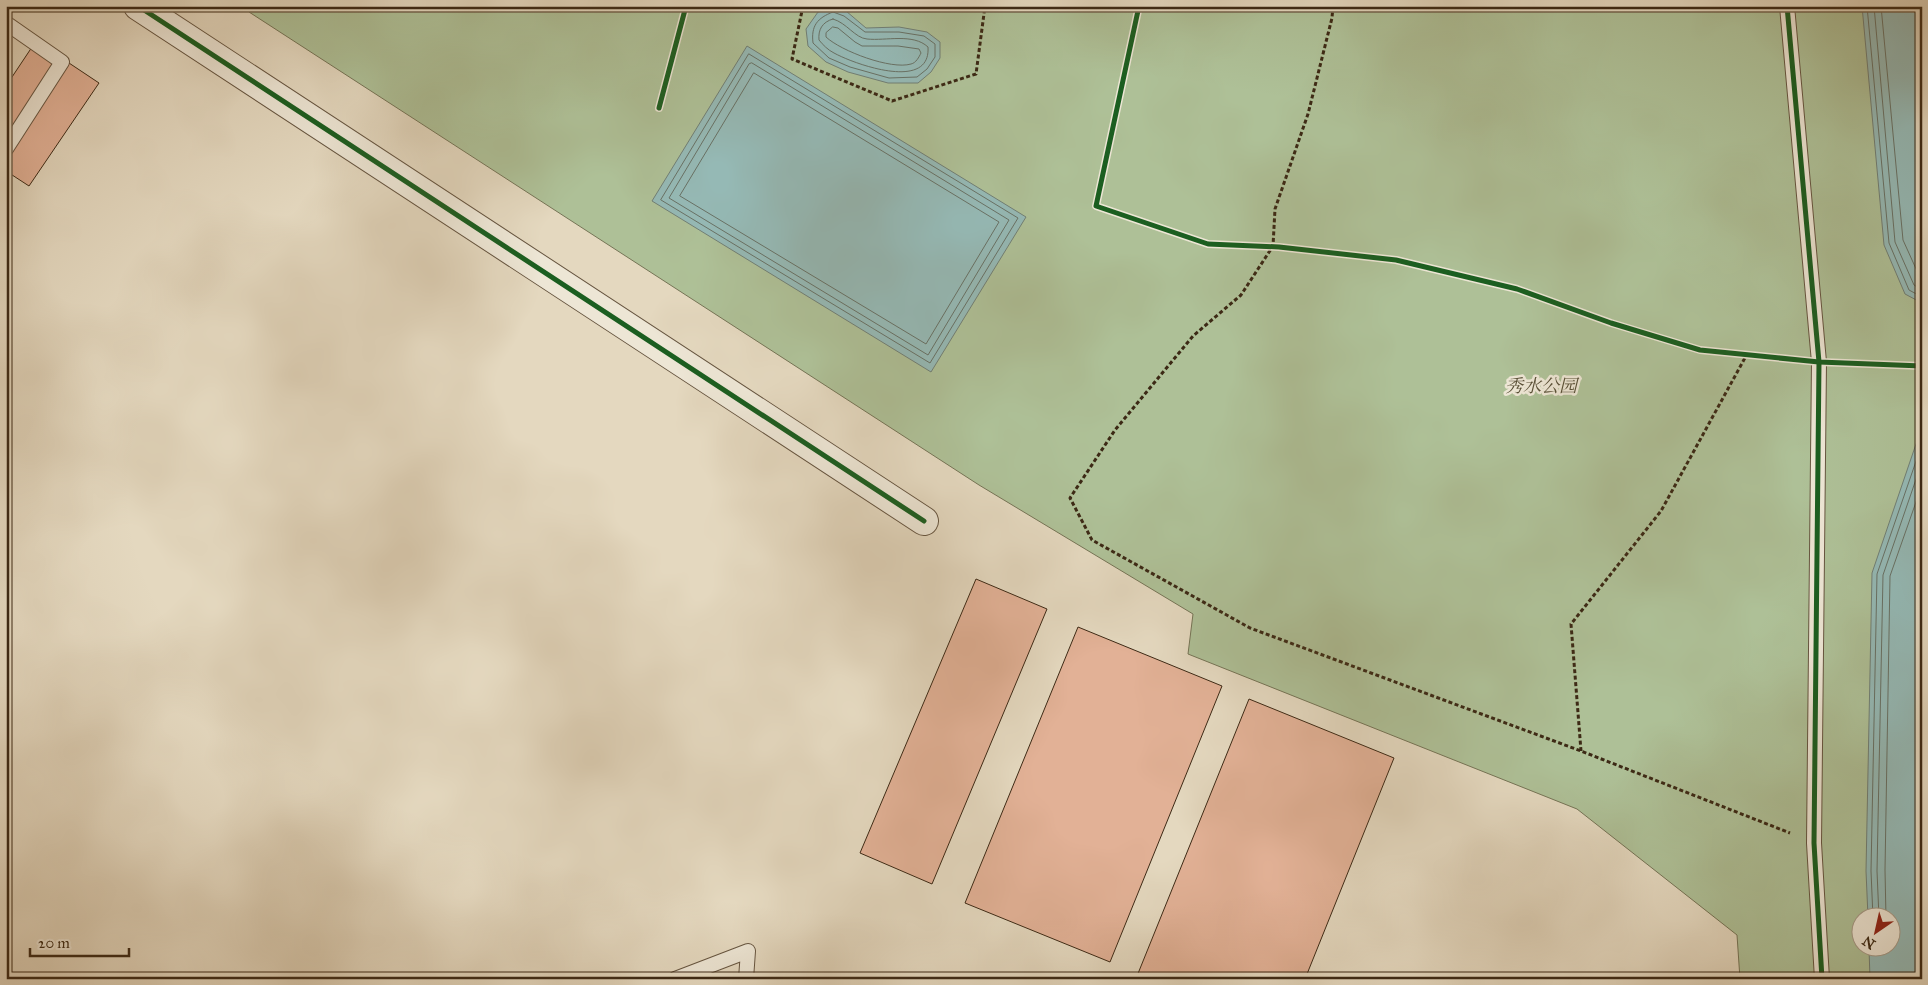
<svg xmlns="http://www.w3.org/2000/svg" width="1928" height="985" font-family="'IM FELL Great Primer','Noto Serif SC',serif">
<rect width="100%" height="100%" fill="#e4d8bf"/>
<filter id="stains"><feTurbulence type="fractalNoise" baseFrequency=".004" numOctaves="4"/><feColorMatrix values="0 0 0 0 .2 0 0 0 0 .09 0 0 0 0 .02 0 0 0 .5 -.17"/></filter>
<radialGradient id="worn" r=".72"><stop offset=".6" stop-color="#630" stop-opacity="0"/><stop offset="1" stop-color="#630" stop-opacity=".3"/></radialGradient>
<!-- green -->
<path fill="#aec097" stroke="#757456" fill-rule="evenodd" d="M253,6H1922V979H1740L1737,935L1577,809L1188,654L1193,614L979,485L249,12ZM1860,918H1890V948H1860Z"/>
<!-- water -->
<g fill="#95b9b5" stroke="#717f75">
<polygon points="1862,6 1922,6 1922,303 1905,294 1884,245"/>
<polygon points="832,8 846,11 866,28 899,27 927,32 940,42 940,58 931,72 918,83 888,83 848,72 826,62 808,46 806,29 818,12"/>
<polygon points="747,46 1026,217 931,372 652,201"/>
<polygon points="1922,433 1922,979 1870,979 1869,948 1890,948 1890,918 1868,917 1866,871 1872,573 1916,444"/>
</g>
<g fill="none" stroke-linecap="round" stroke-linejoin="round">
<!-- shore -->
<g stroke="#687165" stroke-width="1">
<polyline points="1867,6 1889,243 1909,290 1922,297"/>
<polyline points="1874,6 1895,242 1914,285 1922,290"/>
<polyline points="1881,6 1903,240 1922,282"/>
<path d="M833,12L844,16L865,32H899L924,36L935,44V57L927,69L917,77L889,78L850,67L829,58L813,43C811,26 817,18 833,12Z"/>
<path d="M833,19C847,23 855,38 867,39C886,41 913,33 928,47C931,92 854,64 834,53C828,50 823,45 819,40C818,30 822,22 833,19Z"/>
<path d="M833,27L838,28L855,42L862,46H898L919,49L921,53C919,57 916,63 911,64C891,70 841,51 826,37V33Z"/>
<polygon points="749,54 1018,218 930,363 661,200"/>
<polygon points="752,63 1009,220 928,355 669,198 749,64"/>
<polygon points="754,73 999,222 926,344 680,196"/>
<polyline points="1873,918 1871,871 1877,574 1922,444"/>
<polyline points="1879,918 1877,871 1883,575 1922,462"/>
<polyline points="1886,918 1885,870 1890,576 1922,485"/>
</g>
</g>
<!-- building -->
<g fill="#e2b196" stroke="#3c2915">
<polygon points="36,41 99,83 29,186 6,171 6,86"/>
<polygon points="976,579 1047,609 932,884 860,853"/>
<polygon points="1078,627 1222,686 1110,962 965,903"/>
<polygon points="1249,699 1394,758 1305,979 1144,979 1137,976"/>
</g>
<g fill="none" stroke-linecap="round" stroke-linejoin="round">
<defs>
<g id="service">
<polyline points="1787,6 1819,362 1814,843 1822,979"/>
<polyline points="6,23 62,62 6,149"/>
<polyline points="675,979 748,951 746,979"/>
</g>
<polyline id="minor" points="138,6 924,521"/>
</defs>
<!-- service casing -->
<use href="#service" stroke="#665540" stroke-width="16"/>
<!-- minor casing -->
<use href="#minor" stroke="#665540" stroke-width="30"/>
<!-- path -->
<g stroke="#3c2915" stroke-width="3" stroke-dasharray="4 2.5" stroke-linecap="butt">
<polyline points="803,6 792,59 892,101 976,74 985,6"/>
<polyline points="1333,6 1332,18 1308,114 1275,209 1273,246 1241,295 1193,336 1115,430 1070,498 1092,540 1250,628 1581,751 1790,833"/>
<polyline points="659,108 686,6"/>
<polyline points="1581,751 1571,624 1661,511 1746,356"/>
</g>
<!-- service -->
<use href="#service" stroke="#ede6d5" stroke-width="14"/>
<!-- minor -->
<use href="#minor" stroke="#ede6d5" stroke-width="28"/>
<defs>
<g id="cycleway">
<polyline points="138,6 924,521"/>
<polyline points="1139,6 1096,206 1208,244 1279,247 1396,260 1517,289 1611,323 1700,350 1819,362 1922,366"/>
<polyline points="1787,6 1819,362 1814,843 1822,979"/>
<polyline points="659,108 686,6"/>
</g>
</defs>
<!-- cycleway casing -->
<use href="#cycleway" stroke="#ede6d5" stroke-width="8"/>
<!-- cycleway -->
<use href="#cycleway" stroke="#1b5e20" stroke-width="5"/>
</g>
<g text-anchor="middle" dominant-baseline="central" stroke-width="5" stroke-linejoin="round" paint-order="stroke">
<!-- park labels -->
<g font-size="18" font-style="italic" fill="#584f36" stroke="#ede6d5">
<text x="1541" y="386">秀水公园</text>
</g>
</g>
<!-- margin -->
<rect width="1928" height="985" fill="none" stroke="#e4d8bf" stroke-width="25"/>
<rect x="8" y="8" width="1913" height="970" fill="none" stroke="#3c2915" stroke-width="2.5"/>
<rect x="12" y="12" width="1903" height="960" fill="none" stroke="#3c2915"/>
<!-- north arrow -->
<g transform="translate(1876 932) rotate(214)"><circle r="24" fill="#ede6d5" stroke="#a69a88"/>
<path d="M0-4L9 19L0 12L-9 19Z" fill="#8f2418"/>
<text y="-8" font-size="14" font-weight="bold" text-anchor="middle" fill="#3c2915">N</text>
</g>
<!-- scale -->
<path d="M30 948v8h99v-8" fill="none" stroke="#3c2915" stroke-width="2.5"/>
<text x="38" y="948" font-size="15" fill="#3c2915" stroke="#ede6d5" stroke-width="4" paint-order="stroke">20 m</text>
<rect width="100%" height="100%" filter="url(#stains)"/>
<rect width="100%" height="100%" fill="url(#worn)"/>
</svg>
